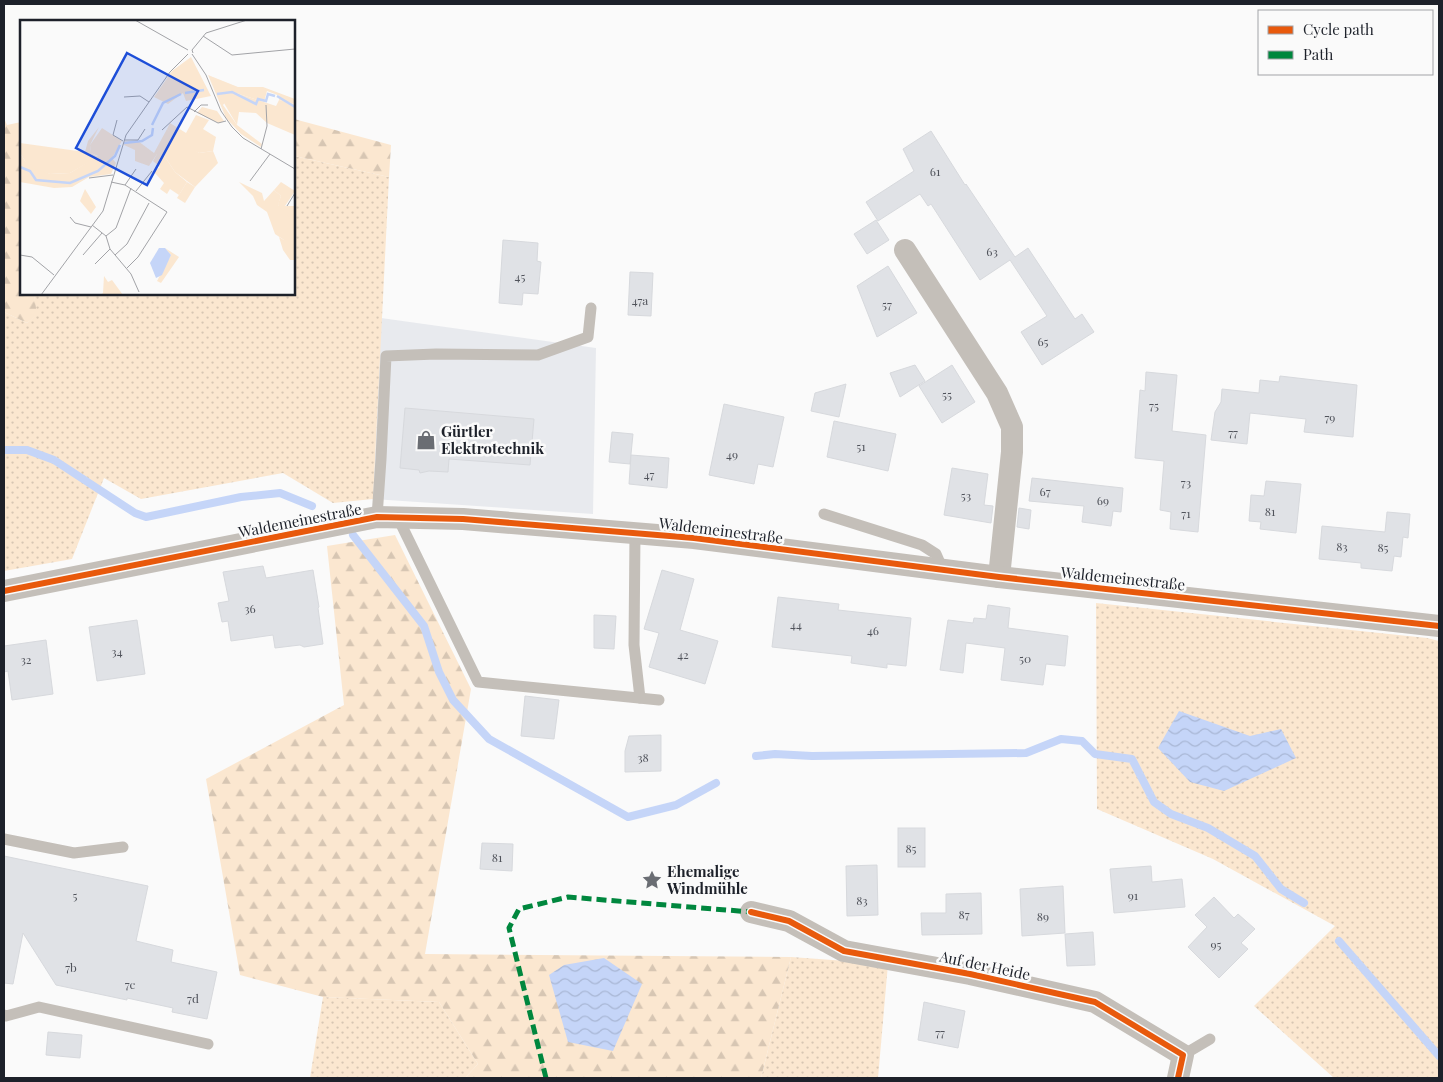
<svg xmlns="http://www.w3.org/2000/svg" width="1443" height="1082" font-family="'Playfair Display',serif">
<defs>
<pattern id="grass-dots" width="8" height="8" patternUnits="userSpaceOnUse" patternTransform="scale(1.25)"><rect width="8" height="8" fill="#fbe7d0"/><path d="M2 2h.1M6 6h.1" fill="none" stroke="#d7c6b3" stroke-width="1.8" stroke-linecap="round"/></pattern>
<pattern id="forest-firs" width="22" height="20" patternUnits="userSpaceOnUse" patternTransform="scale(1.25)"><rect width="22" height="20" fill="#fbe7d0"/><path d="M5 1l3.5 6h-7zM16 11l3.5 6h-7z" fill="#d7c6b3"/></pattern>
<pattern id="water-waves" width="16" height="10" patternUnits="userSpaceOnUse" patternTransform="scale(1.25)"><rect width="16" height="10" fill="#c5d5f8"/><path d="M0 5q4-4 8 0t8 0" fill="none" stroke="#a9b7d5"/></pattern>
</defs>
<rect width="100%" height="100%" fill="#fafafa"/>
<!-- built -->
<polygon fill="#e8eaee" points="381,318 596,348 593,514 373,499"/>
<!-- grass -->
<g fill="url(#grass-dots)">
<polygon points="294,156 389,177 373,499 333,503 283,473 141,499 104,478 72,559 4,571 4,312 27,323 36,315 34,294 294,294"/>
<polygon points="1096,603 1427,638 1439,641 1439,1078 1334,1078 1254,1006 1335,926 1213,859 1097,809"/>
<polygon points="791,957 888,964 878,1078 761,1078"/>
<polygon points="323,997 439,1002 478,1064 465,1078 310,1078"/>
</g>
<!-- forest -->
<g fill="url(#forest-firs)">
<polygon points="4,118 7,125 21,122 21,294 34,294 37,315 27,323 4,312"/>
<polygon points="294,119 391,145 389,177 294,156"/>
<polygon points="395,535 471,689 425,954 791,957 761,1078 465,1078 478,1064 439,1002 323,997 240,975 206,779 344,705 327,546"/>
</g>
<!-- water -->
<g fill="url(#water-waves)">
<polygon points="1179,711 1250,736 1281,729 1296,758 1224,791 1190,782 1158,748"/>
<polygon points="604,958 642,984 613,1051 568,1042 549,975 564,965"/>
</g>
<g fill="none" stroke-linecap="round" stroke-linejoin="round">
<!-- stream -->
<g stroke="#c5d5f8" stroke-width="8">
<polyline points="4,450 27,450 54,460 135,513 146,517 241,497 280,493 312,506"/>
<polyline points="353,535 424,626 439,672 453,700 489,739 628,817 676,805 716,783"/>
<polyline points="756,756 775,754 812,756 1026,753 1061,739 1082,741 1095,754 1132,759 1154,802 1171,814 1208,828 1255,856 1281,889 1304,903"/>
<polyline points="1339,941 1439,1056"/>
</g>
</g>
<!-- building -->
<g fill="#e0e2e6" stroke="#d7d9dd">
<polygon points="931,131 965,185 966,184 1015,257 1028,248 1075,319 1082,314 1094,332 1042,365 1021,332 1047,316 1010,260 980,280 931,204 928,206 920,194 878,221 866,202 914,171 903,149"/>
<polygon points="876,220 889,240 867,254 854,234"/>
<polygon points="503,240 538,243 537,261 541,262 538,294 523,293 522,305 499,303"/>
<polygon points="888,266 917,313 877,337 857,286"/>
<polygon points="630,272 653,273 651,316 628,315"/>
<polygon points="915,365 925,381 900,397 890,373"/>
<polygon points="952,365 975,402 942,423 919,386"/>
<polygon points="1146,372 1177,375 1172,431 1206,435 1198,532 1170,529 1171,512 1160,510 1164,461 1135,458 1140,390 1145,391"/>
<polygon points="1280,376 1357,385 1353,437 1304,432 1306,419 1250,413 1247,444 1211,440 1215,412 1221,402 1222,389 1259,393 1260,380 1279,382"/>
<polygon points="846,384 839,417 811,411 815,393"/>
<polygon points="724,404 784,417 773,467 758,464 754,484 709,475"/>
<polygon points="405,408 534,419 530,465 449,459 448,472 429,471 420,473 419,470 400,468"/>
<polygon points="834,421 896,434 888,471 827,457"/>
<polygon points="612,432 633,434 630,464 609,462"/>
<polygon points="631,455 669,458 667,488 629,484"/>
<polygon points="952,468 988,474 984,505 993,506 991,523 944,515"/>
<polygon points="1032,478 1123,488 1121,512 1113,511 1111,526 1082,522 1084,506 1029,501"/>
<polygon points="1266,481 1301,484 1296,533 1260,529 1261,522 1249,521 1251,495 1264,496"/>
<polygon points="1019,508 1031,510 1029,529 1017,527"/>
<polygon points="1387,512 1410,514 1408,538 1403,537 1401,557 1394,556 1392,571 1361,568 1361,563 1319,559 1322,526 1385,532"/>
<polygon points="263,566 266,578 313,570 319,607 318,608 323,644 304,647 300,645 275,648 273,635 231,641 228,621 222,622 218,603 229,601 223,572"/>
<polygon points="662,570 694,579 680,630 718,641 705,684 649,667 659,633 644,629"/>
<polygon points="778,597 839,604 838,610 911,618 906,666 887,664 887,668 851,663 852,656 772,647"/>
<polygon points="988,605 1010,608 1008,628 1068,636 1065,666 1046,664 1043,685 1001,680 1005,648 966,643 963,673 940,670 948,620 973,623 974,618 986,619"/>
<polygon points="594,615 616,616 614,649 594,648"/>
<polygon points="137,620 145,674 97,681 89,627"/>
<polygon points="46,640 53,694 12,700 8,671 4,672 4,646"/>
<polygon points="525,696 559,700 554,739 521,736"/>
<polygon points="661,735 661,771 625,772 625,751 629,736"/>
<rect x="898" y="828" width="27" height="39"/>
<polygon points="482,843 513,844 512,871 480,869"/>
<polygon points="4,856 148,886 136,941 173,950 171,962 217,972 207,1019 172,1012 173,1008 127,998 127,1000 56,985 23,933 13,984 4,983"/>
<polygon points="877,865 878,915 847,916 846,866"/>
<polygon points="1151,866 1152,882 1182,879 1185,907 1114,913 1110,869"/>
<polygon points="1063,886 1065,933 1022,936 1020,889"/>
<polygon points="981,893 982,934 922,935 921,913 946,913 946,894"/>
<polygon points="1214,897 1234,918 1238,914 1255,929 1241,943 1248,949 1219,978 1188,947 1207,927 1195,915"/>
<polygon points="1093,932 1095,965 1067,966 1065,934"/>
<polygon points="924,1002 965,1011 958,1048 918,1040"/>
<polygon points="48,1032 82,1035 80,1058 46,1055"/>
</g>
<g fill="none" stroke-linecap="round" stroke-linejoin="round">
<!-- lane -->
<g stroke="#c4bfb9" stroke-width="11">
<polyline points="824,514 922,545 936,554 943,570"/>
<polyline points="377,517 381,459 386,356 436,354 538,355 588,337 591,308"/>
<polyline points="398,518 478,682 659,700"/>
<polyline points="635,533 634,645 640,698"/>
<polyline points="4,839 74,853 123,847"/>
<polyline points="4,1015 6,1016 39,1007 208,1044"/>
<polyline points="1183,1055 1210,1039"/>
</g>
<!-- street -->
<g stroke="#c4bfb9" stroke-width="22">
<polyline points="905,250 997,393 1012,427 1012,452 999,577"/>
<polyline points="4,591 377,517 463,519 694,538 999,577 1439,626"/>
<polyline points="751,912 789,921 844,951 970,974 1095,1002 1183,1055 1178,1078"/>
</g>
<!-- quiet -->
<polyline stroke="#00873e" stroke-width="5" stroke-dasharray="10 5" stroke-linecap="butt" points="546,1078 509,928 519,909 568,897 751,912"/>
<defs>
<g id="cycleway">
<polyline points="4,591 377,517 463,519 694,538 999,577 1439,626"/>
<polyline points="751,912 789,921 844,951 970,974 1095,1002 1183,1055 1178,1078"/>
</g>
</defs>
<!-- cycleway casing -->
<use href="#cycleway" stroke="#fafafa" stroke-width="9"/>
<!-- cycleway -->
<use href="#cycleway" stroke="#e8590c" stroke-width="6"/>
</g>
<!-- icons -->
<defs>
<symbol id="shop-bare" viewBox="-9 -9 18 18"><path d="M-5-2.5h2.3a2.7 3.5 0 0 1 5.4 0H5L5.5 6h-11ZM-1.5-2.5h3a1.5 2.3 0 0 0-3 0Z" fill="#6a6d73" stroke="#fafafa" stroke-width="2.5" paint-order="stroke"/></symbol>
<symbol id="sight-bare" viewBox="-9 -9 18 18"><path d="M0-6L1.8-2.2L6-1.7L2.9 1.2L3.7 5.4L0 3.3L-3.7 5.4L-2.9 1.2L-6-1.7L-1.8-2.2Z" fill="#6a6d73" stroke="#fafafa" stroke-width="2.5" paint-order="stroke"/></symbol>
</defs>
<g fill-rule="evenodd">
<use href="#shop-bare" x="412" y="426" width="28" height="28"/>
<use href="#sight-bare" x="638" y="866" width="28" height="28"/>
</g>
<g text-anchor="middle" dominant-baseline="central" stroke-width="5" stroke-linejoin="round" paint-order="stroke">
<!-- number labels -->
<g font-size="12" fill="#50535b">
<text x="935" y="171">61</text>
<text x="992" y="251">63</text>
<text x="520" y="276">45</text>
<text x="640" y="300">47a</text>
<text x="887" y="304">57</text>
<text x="1043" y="341">65</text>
<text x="947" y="394">55</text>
<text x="1154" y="405">75</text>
<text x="1330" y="417">79</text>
<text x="1233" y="432">77</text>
<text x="861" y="446">51</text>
<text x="732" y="454">49</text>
<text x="649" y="474">47</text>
<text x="1186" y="482">73</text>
<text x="1045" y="491">67</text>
<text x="966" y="495">53</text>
<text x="1103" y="500">69</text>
<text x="1270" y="511">81</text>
<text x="1186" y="513">71</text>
<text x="1342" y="546">83</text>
<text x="1383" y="547">85</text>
<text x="250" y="608">36</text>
<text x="796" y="624">44</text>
<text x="873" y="630">46</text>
<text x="117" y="651">34</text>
<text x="683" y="654">42</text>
<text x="1025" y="658">50</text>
<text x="26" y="659">32</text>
<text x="643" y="757">38</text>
<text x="911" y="848">85</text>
<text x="497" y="857">81</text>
<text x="75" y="895">5</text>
<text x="1133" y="895">91</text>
<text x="862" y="900">83</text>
<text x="964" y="914">87</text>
<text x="1043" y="916">89</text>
<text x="1216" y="944">95</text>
<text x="71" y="967">7b</text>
<text x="130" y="984">7c</text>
<text x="193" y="998">7d</text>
<text x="940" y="1032">77</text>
</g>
<!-- poi labels -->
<g font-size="15" font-weight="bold" fill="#1d212a" stroke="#fafafa" text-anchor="start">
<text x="441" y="431">Gürtler<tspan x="441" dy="17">Elektrotechnik</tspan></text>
<text x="667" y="871">Ehemalige<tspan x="667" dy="17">Windmühle</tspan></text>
</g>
<!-- street labels -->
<g font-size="15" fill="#1d212a" stroke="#fafafa">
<text transform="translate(300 520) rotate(-11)">Waldemeinestraße</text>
<text transform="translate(721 530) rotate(7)">Waldemeinestraße</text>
<text transform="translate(1123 578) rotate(6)">Waldemeinestraße</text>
<text transform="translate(985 965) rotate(12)">Auf der Heide</text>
</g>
</g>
<!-- overview -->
<g transform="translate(20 20)">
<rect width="275" height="275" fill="#fafafa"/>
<path d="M171,37L191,76L166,81L163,73L148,84L134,77L152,51ZM188,55L218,67H243L275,79V84L259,80L260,76L247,71L244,82L213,72L203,85L217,105L242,124L241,127L221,114L206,98ZM182,87L197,91L204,101L199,103L177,93ZM176,95L189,100L183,109L196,117L193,131L179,133L164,125L147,109L150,103L166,113ZM82,108L102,121L92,138L96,143L91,154L69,157L52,167L34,168L0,162V133L5,141L30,154L50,153L78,136L71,133L70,125ZM137,134H143L155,152L167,162L159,175L150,169L147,174L140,169L144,163L134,152L140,147L133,141ZM261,162L275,171L265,186H275V240H270L263,230L259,217L264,220L258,184L261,176L254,170ZM65,169L76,187L71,194L60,181ZM84,256L88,262L92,260L103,275H80L83,273Z" fill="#fbe7d0"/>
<path d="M213,72L256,86L259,80L275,84V115L247,103L236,93L219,92L217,105L198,73ZM79,107L70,125L71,133L78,137L50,153L30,154L9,147L0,133V123L65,132L68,121ZM147,109L179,133L193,131L198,143L175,167L155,152L143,134H137L129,146L115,141V130L104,125L105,121H118L134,133ZM219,162L242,173L244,181L254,170L261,176L258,185L271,200L264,220L255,214L247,192L237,185L233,176ZM145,228L159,237L141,263L137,261L151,235Z" fill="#fbe7d0"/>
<path d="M167,162L175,167L165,183L157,178Z" fill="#fbe7d0"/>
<path d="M139,228H145L151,235L142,255L136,258L130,243Z" fill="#c5d5f8"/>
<path fill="none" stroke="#c5d5f8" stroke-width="2.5" d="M165,73L184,70M197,74L212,72L236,84L238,79L246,81L248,74L255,76M257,76L275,87M132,105L143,83L161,74M104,123L122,121L132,115L133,108M0,147L10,151L16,160L50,163L78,151L95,136L100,125"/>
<path fill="none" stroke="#a2a3a7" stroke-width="1" d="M115,0L168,30M183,16L212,35L275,29M173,33L172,30L186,13L227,0M172,34L186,55L201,91L212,107L223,118L275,149M104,77L120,76L129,82M174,92L181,85H188M97,100L93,115L103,121M142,110L167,87L198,103L206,101M104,120H118L125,109M241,129L247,106L246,85M69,158L93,155M230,161L250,134M91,162L105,165L147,192L118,237L107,248M105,165L116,149M116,171L132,151M267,186L275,173M50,197L55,203L71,207M72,205L86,216L90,229L111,254L119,272M86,216L96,208L111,168M0,235L12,237L34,255M63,235L82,213M95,235L107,224L129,183M75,244L90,229M21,275L83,191L106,115L150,52L168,34"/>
<path fill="#1d4ed8" fill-opacity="0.15" stroke="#1d4ed8" stroke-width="2.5" d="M107,33L178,71L127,165L56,128Z"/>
<rect width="275" height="275" fill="none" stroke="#1d212a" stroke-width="2.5"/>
</g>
<!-- border -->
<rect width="1443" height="1082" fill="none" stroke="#1d212a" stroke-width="10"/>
<!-- legend -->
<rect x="1258" y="10" width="175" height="65" fill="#fafafa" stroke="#a2a3a7"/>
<rect x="1268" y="26" width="25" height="8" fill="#e8590c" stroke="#a2a3a7"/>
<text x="1303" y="35" font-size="15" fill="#1d212a">Cycle path</text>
<rect x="1268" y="51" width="25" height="8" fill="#00873e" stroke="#a2a3a7"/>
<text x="1303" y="60" font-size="15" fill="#1d212a">Path</text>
</svg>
